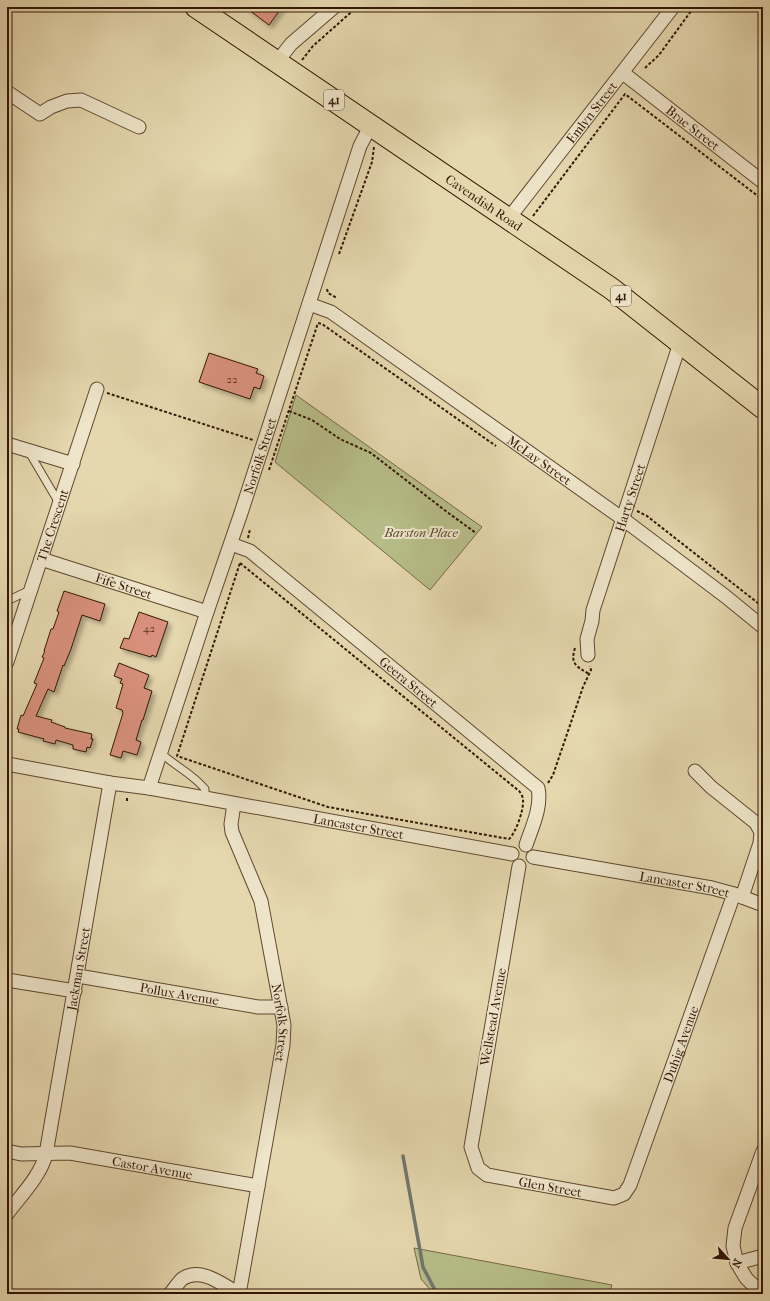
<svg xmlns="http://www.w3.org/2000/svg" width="770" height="1301" font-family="'IM FELL French Canon',serif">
<defs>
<filter id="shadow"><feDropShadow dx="3.5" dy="3.5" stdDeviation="2" flood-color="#0004"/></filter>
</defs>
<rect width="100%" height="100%" fill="#e5d7ae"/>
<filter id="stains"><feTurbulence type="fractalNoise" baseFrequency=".005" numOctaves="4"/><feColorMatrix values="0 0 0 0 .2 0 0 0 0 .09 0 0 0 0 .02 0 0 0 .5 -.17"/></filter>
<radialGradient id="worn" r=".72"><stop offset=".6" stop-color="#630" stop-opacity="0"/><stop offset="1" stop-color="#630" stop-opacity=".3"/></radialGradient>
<!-- green -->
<g fill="#b7be89" stroke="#766a46">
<polygon points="296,395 482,527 430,590 275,462"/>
<polygon points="414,1248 612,1285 609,1294 434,1294 421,1279"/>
</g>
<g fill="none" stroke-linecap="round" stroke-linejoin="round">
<!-- stream -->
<polyline stroke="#71776e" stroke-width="3.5" points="403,1156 423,1267 437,1294"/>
</g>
<!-- building -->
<g fill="#d8907b" stroke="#341704" filter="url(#shadow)">
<polygon points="245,7 282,7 269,25"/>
<polygon points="209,353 258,369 256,373 264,376 260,389 254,387 250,399 199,382"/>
<polygon points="64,591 105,604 100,621 82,615 71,649 64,666 63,665 54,692 48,689 36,716 52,720 51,722 65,727 65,728 92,734 91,739 93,739 90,748 87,747 86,752 73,749 73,745 56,740 55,744 43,741 44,739 18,732 19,729 17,729 21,715 23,716 37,684 34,683 44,658 42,657 45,651 44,651 51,629 53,629 59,612 57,611"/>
<polygon points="139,612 168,622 156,657 152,655 151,657 120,648 124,638 129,639"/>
<polygon points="119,663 149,675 144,688 152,691 143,720 142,720 136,740 141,742 137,755 123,751 121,758 110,755 123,713 122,710 116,708 123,684 120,683 122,679 114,676"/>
</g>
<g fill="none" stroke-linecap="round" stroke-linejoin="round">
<defs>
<g id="lane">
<polyline points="29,452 59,503"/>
<polyline points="7,601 30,590"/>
<path d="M161,753C175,766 193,774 205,789V798"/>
</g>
<g id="street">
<polyline points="277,62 291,44 334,7"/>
<path id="s1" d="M623,73L763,182"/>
<polyline points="7,92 40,114 51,107 67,101 81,100 139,127"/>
<path id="s2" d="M509,218L673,7"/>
<path id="s3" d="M309,304L331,312L623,519L725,596L763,627"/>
<polyline points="7,444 73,464"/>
<path id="s4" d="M231,544L250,551L538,788C542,807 532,827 526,845"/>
<path id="s5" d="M41,559L207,612"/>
<path id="s6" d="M588,655L587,639L592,621L593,610L680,343"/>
<path id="s7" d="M7,662L97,389"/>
<path id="s8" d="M7,764L110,783L149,788L205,798L512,854"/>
<polyline points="695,771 711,787 756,823 761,832 760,843 742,897"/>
<path id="s9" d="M149,788L207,612L241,513L360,146L371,125"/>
<path id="s10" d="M234,804L231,824L232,832L261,901L284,1025L283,1045L239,1294"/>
<path id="s11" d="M533,857L712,888L734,894L763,905"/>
<path id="s12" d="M519,866L471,1147L478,1168L487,1175L614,1198L624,1194L630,1185L734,894"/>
<path id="s13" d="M78,976L258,1007H281"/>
<polyline points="7,980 75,991"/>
<path id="s14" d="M7,1151L21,1154L70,1153L258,1186"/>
<path id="s15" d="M7,1214C21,1195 40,1177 46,1154L110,783"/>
<polyline points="737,1263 763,1256"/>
<path d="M170,1294C174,1289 178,1283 182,1279C201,1266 223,1285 239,1294"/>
<polyline points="762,1294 746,1278 737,1263 733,1246 735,1228 763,1151"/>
</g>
<g id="primary">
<path id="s16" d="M196,7L587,272L612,289L763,408"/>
</g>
</defs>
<!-- lane casing -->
<use href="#lane" stroke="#60472e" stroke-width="9"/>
<!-- street casing -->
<use href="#street" stroke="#60472e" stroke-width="15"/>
<!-- primary casing -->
<use href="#primary" stroke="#341704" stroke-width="23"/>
<!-- path -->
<g stroke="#341704" stroke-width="2" stroke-dasharray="3 2" stroke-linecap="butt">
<polyline points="302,60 313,46 357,7"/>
<polyline points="645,68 659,55 694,7"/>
<polyline points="533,216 625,94 763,200"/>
<polyline points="339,254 372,162 374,147"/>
<polyline points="327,289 328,293 337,298"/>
<polyline points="107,393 253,440"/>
<polyline points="289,411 312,420 340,439 371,453 447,512 476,533"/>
<polyline points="269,470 318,323 322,324 496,446"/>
<polyline points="637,511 647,516 763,607"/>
<polyline points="248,538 250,529"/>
<path d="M240,563L519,791C521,793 523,797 523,800C524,809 516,833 509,839L328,807L177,756Z"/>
<path d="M575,648C570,664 576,666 589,674"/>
<polyline points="548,783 553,775 583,687 591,670 590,666"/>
<polyline points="127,801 127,796"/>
<polyline points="759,1271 763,1275"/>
</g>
<!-- lane -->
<use href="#lane" stroke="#eee5ca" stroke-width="7"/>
<!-- street -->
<use href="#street" stroke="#eee5ca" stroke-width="13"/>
<!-- primary -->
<use href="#primary" stroke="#e5d7ae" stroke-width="21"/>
</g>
<g text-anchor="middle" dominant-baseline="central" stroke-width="4" stroke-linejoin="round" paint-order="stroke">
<!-- number labels -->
<g font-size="11" fill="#5d3522">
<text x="232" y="379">22</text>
<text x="149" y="628">42</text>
</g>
<!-- shield labels -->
<g fill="#eee5ca" stroke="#6c553f" stroke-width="1">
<rect x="324" y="90" width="20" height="20" rx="3"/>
<rect x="611" y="286" width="20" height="20" rx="3"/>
</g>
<g font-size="12" font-weight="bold" fill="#341704">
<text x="334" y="100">41</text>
<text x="621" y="296">41</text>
</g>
<!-- street labels -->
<g font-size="13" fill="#341704" stroke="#eee5ca">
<text stroke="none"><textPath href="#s2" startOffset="134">Emlyn Street</textPath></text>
<text stroke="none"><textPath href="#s1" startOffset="89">Brae Street</textPath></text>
<text stroke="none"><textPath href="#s16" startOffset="348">Cavendish Road</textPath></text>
<text stroke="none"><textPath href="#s9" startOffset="350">Norfolk Street</textPath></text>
<text stroke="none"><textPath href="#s3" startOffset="279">McLay Street</textPath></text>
<text stroke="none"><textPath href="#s6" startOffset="164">Harty Street</textPath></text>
<text stroke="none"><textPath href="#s7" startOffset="144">The Crescent</textPath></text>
<text stroke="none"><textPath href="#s5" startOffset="87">Fife Street</textPath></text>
<text stroke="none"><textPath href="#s4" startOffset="226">Geera Street</textPath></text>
<text stroke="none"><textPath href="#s8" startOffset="357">Lancaster Street</textPath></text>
<text stroke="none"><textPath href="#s11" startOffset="154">Lancaster Street</textPath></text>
<text stroke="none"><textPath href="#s15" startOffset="260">Jackman Street</textPath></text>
<text stroke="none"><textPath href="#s13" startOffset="103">Pollux Avenue</textPath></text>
<text transform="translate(493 1017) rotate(-80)">Wellstead Avenue</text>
<text stroke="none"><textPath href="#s10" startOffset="227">Norfolk Street</textPath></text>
<text stroke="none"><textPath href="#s12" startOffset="619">Duhig Avenue</textPath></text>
<text stroke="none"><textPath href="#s14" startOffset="147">Castor Avenue</textPath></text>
<text stroke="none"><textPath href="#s12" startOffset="383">Glen Street</textPath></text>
</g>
<!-- park labels -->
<g font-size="13" font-style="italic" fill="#5b492c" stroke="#eee5ca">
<text x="421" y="532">Barston Place</text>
</g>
</g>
<!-- margin -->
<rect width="770" height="1301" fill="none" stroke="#e5d7ae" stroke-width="24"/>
<rect x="8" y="8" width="754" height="1285" fill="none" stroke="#341704" stroke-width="2"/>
<rect x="12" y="12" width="746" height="1277" fill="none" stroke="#341704"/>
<!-- north arrow -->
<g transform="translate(728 1259) rotate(117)" stroke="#eee5ca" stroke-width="3" paint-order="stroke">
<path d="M0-3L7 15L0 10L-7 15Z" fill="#341704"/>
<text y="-6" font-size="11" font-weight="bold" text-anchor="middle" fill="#341704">N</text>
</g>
<rect width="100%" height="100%" filter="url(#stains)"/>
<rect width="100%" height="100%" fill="url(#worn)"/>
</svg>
